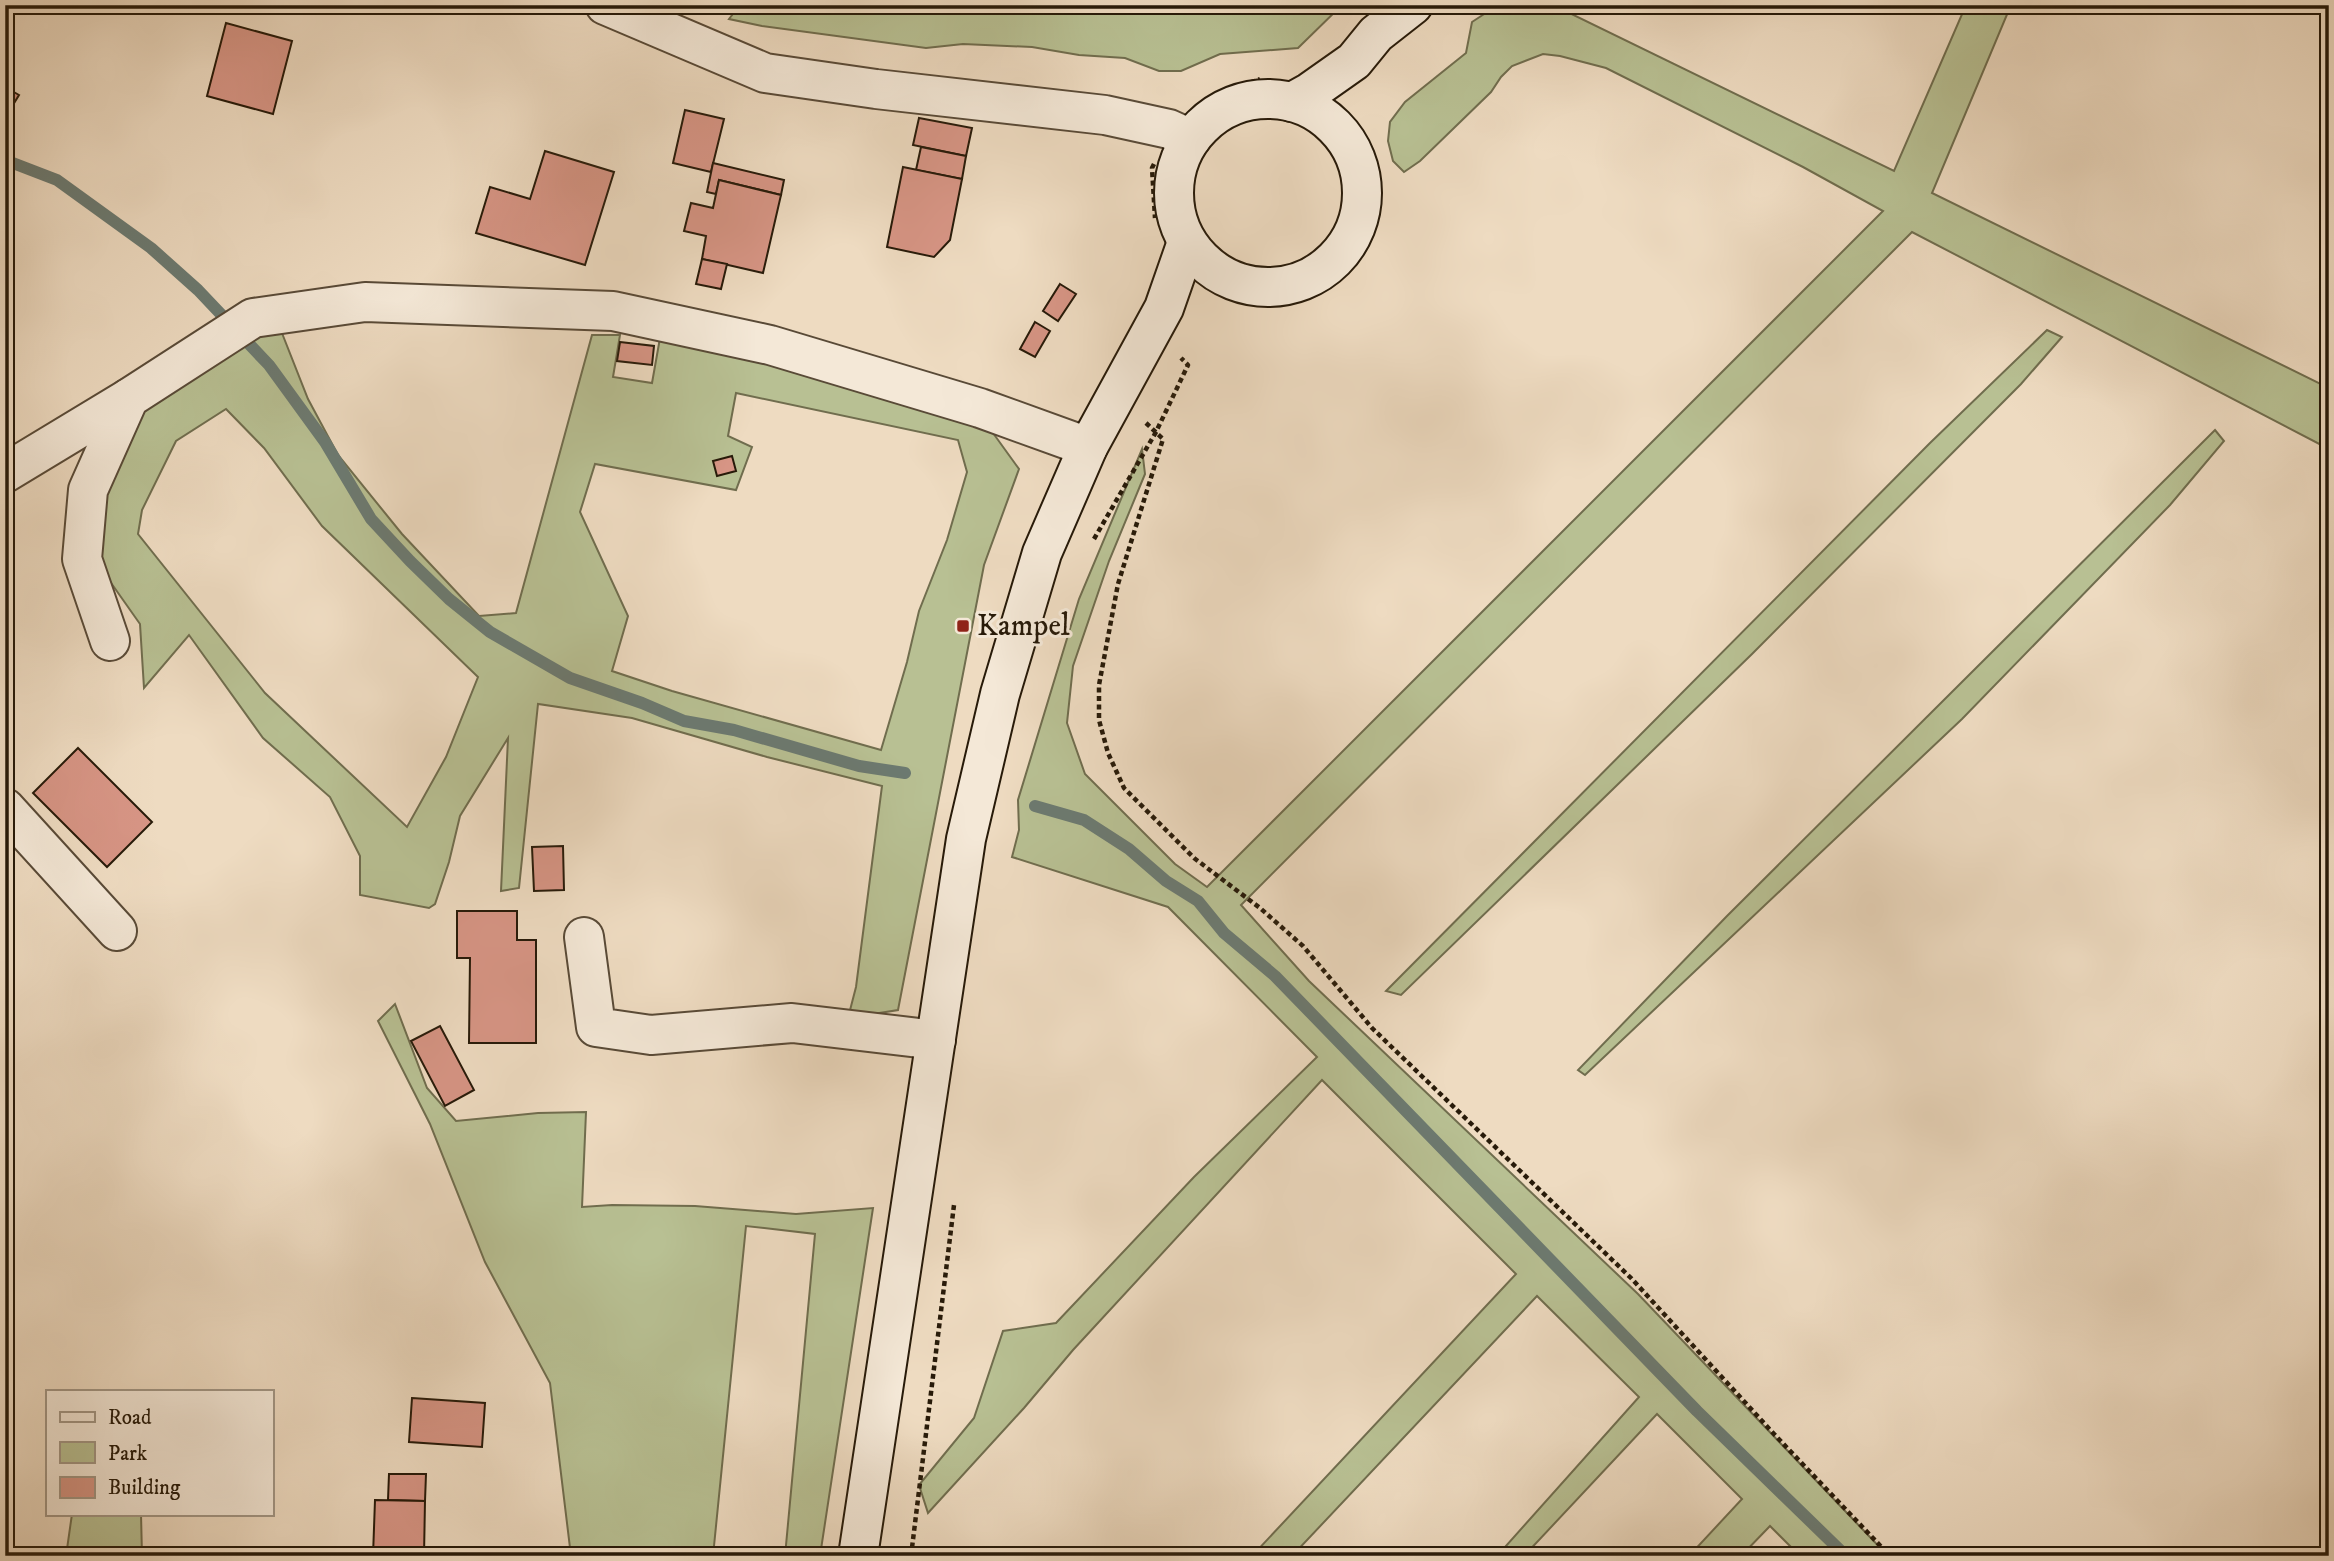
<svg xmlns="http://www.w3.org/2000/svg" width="2334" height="1561" font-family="'IM FELL DW Pica',serif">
<rect width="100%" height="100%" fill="#eedbc1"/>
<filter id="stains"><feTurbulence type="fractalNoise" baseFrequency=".00286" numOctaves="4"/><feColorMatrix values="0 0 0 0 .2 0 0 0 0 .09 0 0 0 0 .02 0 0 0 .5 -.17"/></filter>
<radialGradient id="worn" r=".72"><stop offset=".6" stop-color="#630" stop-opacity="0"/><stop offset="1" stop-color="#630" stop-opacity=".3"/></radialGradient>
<!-- green -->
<g fill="#b8c093" stroke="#706d4e" stroke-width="2" fill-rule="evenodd">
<polygon points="740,5 813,5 860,9 870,5 1342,5 1298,48 1220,54 1181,71 1159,71 1125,58 1079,55 1032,47 963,44 926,48 762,26 729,19"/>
<polygon points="1498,5 1559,5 1557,7 1894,171 1966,5 2011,5 1932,193 2329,388 2329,449 1912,232 1241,905 1309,981 1638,1294 1888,1556 1800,1556 1770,1526 1741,1556 1689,1556 1742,1499 1657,1414 1524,1556 1497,1556 1639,1397 1537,1296 1292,1556 1252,1556 1516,1274 1322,1080 1073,1350 1024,1408 928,1513 919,1485 974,1418 1003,1331 1056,1323 1194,1177 1317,1057 1168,907 1012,857 1019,830 1018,800 1079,599 1142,449 1145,474 1109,561 1073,666 1067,723 1085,774 1175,864 1207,887 1883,211 1803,167 1606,68 1560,56 1543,54 1512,66 1501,77 1491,92 1420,161 1404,172 1393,161 1388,141 1390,122 1405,102 1466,53 1472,22"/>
<path d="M278,323L308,399L338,455L402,534L479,616L516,613L592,335H620L613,377L652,383L660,338L715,346L905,401L993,433L1019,469L984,565L898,1010L848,1018L856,987L882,786L767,757L632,718L538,704L519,888L501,891L508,738L460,816L449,862L435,904L429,908L360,895V856L330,797L263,738L189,635L144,688L140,624L109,580L97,558L103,496L143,409ZM736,393L958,440L967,472L947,540L919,611L907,662L881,750L672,691L612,671L628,616L580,512L595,464L736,490L752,447L728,436ZM226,409L264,448L322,526L478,677L446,757L407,827L265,693L138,534L142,510L176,441Z"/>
<polygon points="2047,330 2062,337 2021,384 1752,654 1401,995 1386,991 1930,443"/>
<polygon points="2215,430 2224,441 2170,505 1962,719 1585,1075 1578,1070 1727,916"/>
<polygon points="395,1004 427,1088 456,1121 538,1113 586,1112 582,1207 612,1205 695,1206 796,1214 873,1208 820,1556 785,1556 815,1234 746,1226 713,1556 571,1556 550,1383 485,1262 430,1124 378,1021"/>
<polygon points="72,1514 141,1514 142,1556 66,1556"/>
</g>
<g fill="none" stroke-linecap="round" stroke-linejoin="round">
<!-- stream -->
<g stroke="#6c7a71" stroke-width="12">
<polyline points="5,160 57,180 151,248 198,290 269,365 325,442 371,519 410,561 449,599 490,632 570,678 642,703 684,721 734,730 859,766 905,773"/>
<polyline points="1035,806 1084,820 1129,849 1166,881 1198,901 1224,933 1275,976 1697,1411 1846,1556"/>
</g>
</g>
<!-- building -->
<g fill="#d79585" stroke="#271a09" stroke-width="2">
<polygon points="226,23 292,41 273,114 207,96"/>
<polygon points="5,87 19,95 5,118"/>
<polygon points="685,110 724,119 711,172 673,163"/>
<polygon points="919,118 972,128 966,156 913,145"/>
<polygon points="921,147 966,156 962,179 916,170"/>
<polygon points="545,151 614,172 585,265 476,233 490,187 530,199"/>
<polygon points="713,163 784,180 781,195 719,180 716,194 707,192"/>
<polygon points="903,167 962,179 950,240 934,257 887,247"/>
<polygon points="719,180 781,195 763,273 702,259 706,236 684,231 691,203 713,208"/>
<polygon points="702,259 727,264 721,289 696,284"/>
<polygon points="1060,284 1076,294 1058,321 1043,311"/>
<polygon points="1035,322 1050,331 1035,357 1020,349"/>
<polygon points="620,342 654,346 652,365 617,361"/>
<polygon points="732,456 736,471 717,476 713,461"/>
<polygon points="78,748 152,822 107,867 33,793"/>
<polygon points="563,846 564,890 534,891 532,847"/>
<polygon points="457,911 517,911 517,940 536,940 536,1043 469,1043 470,958 457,958"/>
<polygon points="440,1026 474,1090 445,1106 411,1041"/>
<polygon points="412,1398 485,1403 482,1447 409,1442"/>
<polygon points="389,1474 426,1474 425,1501 388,1500"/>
<polygon points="375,1500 425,1501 424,1556 373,1556"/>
</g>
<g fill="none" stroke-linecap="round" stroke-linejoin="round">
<defs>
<g id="street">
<polyline points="605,5 765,73 876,89 1105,115 1169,129 1191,139"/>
<polyline points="5,473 129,398"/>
<polyline points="110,641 82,559 88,490 129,398 253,318 365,302 613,311 770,345 980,408 1088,447"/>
<polyline points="5,808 117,931"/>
<polyline points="584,937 596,1027 651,1035 792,1023 936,1040"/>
</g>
<g id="secondary">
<circle cx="1268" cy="193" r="94"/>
<polyline points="1292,102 1310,92 1354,61 1376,34 1413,5"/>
<polyline points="858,1556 966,839 1000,694 1042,553 1088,447 1164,308 1187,242"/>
</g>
</defs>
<!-- street casing -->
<use href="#street" stroke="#594a37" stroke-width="42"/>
<!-- secondary casing -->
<use href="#secondary" stroke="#271a09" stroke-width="42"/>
<!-- path -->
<g stroke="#271a09" stroke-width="4.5" stroke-dasharray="5 3.5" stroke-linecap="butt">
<polyline points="1204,103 1221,93 1260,79"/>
<polyline points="1154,164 1152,168 1155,218"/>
<polyline points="1146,423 1163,439 1118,584 1099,685 1099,720 1108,753 1124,788 1194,858 1260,908 1303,946 1372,1028 1631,1278 1774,1434 1890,1556"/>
<polyline points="1094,539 1156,432 1188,365 1181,358"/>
<polyline points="911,1556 954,1205"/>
</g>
<!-- street -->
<use href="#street" stroke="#f4e8d7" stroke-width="38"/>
<!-- secondary -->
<use href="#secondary" stroke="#f4e8d7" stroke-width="38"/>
</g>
<!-- markers -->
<rect fill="#8f2418" stroke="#f4e8d7" stroke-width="2.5" x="956" y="619" width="14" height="14" rx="3.5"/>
<g text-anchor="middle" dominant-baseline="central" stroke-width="6" stroke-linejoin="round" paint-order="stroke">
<!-- poi labels -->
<g font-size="30" fill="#271a09" stroke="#f4e8d7" text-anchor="start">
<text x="977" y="626">Kampel</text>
</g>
</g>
<!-- margin -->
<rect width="2334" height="1561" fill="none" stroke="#eedbc1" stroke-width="28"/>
<rect x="7" y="7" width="2320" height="1547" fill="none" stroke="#271a09" stroke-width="3.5"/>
<rect x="14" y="14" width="2306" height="1533" fill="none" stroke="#271a09" stroke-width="2"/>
<!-- legend -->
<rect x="46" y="1390" width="228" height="126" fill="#f4e8d7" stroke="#a29685" stroke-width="2"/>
<rect x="60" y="1412" width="35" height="10" fill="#f4e8d7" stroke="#a29685" stroke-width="2"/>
<text x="108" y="1424" font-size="21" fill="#271a09">Road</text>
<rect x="60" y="1442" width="35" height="21" fill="#b8c093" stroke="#a29685" stroke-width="2"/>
<text x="108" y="1460" font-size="21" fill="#271a09">Park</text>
<rect x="60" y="1477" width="35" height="21" fill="#d79585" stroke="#a29685" stroke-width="2"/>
<text x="108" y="1494" font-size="21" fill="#271a09">Building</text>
<rect width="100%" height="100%" filter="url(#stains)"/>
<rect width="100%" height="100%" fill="url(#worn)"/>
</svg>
